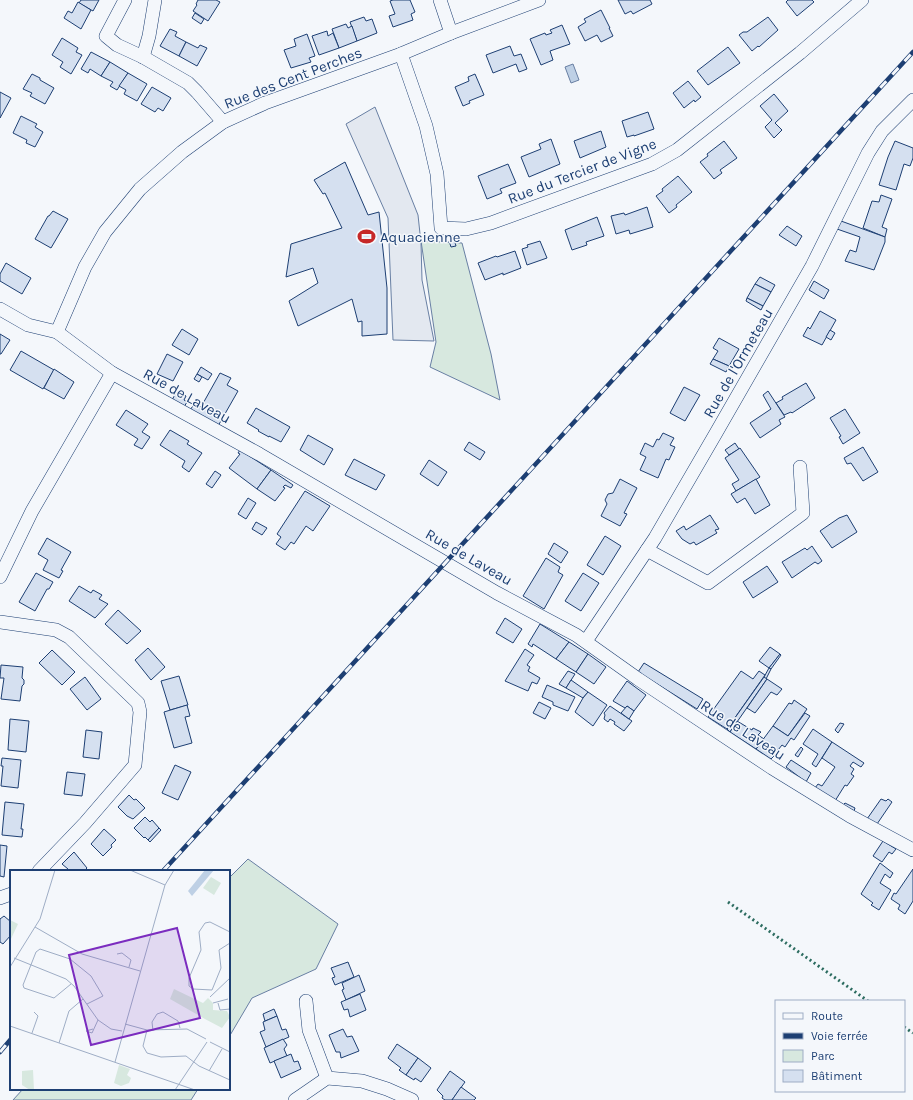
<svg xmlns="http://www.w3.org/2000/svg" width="913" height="1100" font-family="Karla,sans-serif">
<rect width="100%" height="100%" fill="#f4f7fb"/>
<!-- green -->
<g fill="#d7e8df" stroke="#687fa3">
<polygon points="421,241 462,243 491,354 500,400 430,367 436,342"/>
<polygon points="248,859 338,924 316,969 252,998 229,1037 229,878"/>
<polygon points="23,1089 198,1089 191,1100 13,1100"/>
</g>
<!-- parking -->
<polygon fill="#e3e8f0" stroke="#687fa3" points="375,107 418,215 421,243 422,280 434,341 393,340 388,218 346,124"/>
<!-- water -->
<polygon fill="#bed0e5" stroke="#687fa3" points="573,64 579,80 571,83 565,67"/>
<!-- building -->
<g fill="#d5e0f0" stroke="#1d3f73">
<polygon points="81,0 99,0 93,11 79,3"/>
<polygon points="198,0 216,0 220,2 208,21 193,11 197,5 196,4"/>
<polygon points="393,0 410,0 415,12 411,14 413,20 393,27 389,16 395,14 390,1"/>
<polygon points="618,0 650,0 652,4 633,14 631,11 625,14"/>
<polygon points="788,0 812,0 814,2 797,16 786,2"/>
<polygon points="78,2 91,10 81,29 64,18 68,11 72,13"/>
<polygon points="601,10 610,28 609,28 613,36 601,42 597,35 585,41 578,27 586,22 584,19"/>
<polygon points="195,13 204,19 201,24 192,18"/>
<polygon points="364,17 366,21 372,19 377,33 357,41 350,22"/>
<polygon points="768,17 778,30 759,47 758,46 752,51 739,35 743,32 747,32"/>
<polygon points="346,24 348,28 352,26 357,41 339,48 332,29"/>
<polygon points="562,25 570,44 550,51 553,60 541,65 530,39 545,33 546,35 552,33 550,30"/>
<polygon points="170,29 177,32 175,36 186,42 179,56 160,46"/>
<polygon points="327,31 328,36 333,33 339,48 319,55 312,36"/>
<polygon points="307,34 315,56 309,58 311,62 291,68 284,50 296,46 294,39"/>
<polygon points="62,38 78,48 76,52 82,55 71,74 60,67 63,62 52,55"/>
<polygon points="186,42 198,48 200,45 207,48 197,66 179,56"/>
<polygon points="510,46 514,56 521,54 527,69 519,72 516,64 493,73 486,55"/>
<polygon points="728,47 740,63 708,85 697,71"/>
<polygon points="91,52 110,62 101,76 90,69 88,73 81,69"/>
<polygon points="110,62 128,73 117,90 110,86 113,82 101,76"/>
<polygon points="128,73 147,84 137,101 124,94 126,90 119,86"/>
<polygon points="32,74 40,78 40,80 54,88 45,104 30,96 32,93 23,89"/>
<polygon points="475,74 484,95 469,101 470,103 463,106 455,87 469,81 468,77"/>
<polygon points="688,81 701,97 695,102 694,100 684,108 673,93"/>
<polygon points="152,87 171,98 163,111 158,108 155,112 141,104"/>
<polygon points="0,92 11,98 0,118"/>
<polygon points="774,94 788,111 775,123 782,130 774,138 765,127 772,120 760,106"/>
<polygon points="648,112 654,129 634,136 634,135 627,137 622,121"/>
<polygon points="21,116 37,124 35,127 43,132 35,147 26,143 27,140 13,133"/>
<polygon points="601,131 606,147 580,158 574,141"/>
<polygon points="551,139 560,164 529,177 521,157 541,149 539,144"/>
<polygon points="724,141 737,158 720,170 722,173 714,179 700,162 708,156 707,154"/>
<polygon points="895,141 913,148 913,158 910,166 904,164 896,190 879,185 888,157"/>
<polygon points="345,162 368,215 379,212 387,288 387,334 362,336 362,321 358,322 352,299 298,326 289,301 318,283 313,268 286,277 291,244 342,228 325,193 323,194 314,180"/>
<polygon points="508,164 516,183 500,189 502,193 487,199 478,176"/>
<polygon points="678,176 692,192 676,205 677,207 669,213 656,196 663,191 662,189"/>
<polygon points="881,195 892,199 882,227 887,229 885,237 863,228 872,201 879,202"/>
<polygon points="647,207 653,227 630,234 629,230 616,234 611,216 624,213 625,215"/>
<polygon points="53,211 68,219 51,248 35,239 48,216 49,216"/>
<polygon points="597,217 604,236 586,242 587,245 572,250 565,230"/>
<polygon points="841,221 885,237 885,242 874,270 845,261 850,250 856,252 860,237 837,229"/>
<polygon points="787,226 802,236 796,246 779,235"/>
<polygon points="454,239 456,246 451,247 449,241"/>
<polygon points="540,241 547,258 527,265 522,249 528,247 527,245"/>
<polygon points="515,251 521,268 503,275 503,273 485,280 478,263 496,256 497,257"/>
<polygon points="6,263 31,278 22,294 0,281 0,274"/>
<polygon points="760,277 775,285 771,292 755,284"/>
<polygon points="814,281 829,290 824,299 809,290"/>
<polygon points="755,284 771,292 763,306 747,298"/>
<polygon points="747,298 763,306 761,310 746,301"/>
<polygon points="820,311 836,320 822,345 803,336 808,327 810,329"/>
<polygon points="182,329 198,339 189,355 172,345"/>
<polygon points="830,330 835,333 831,340 826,337"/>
<polygon points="0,334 10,340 1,354 0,354"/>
<polygon points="719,338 739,349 729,366 713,359 718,351 713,348"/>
<polygon points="21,351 54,370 43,389 10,370"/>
<polygon points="167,354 183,362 173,381 157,374"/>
<polygon points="713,359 729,366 726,372 710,364"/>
<polygon points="201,367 212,374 208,380 197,374"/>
<polygon points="54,369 74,382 64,399 44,388"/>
<polygon points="220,373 231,378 227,385 238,391 218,426 190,410 195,403 201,407"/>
<polygon points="197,374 202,377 199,382 194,379"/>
<polygon points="806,383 815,398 792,413 791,412 784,415 776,403 783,399 782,397"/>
<polygon points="684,387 700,395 685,421 670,413"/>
<polygon points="177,391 186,396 184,400 187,402 184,407 172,400"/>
<polygon points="768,391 785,417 779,420 781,424 760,438 750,423 771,409 763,395"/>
<polygon points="256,408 290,427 281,442 269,436 269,437 258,431 259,430 247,423"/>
<polygon points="845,409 860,433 843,444 839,437 841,436 830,418"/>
<polygon points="126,410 148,424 142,432 150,437 142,449 134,445 138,439 116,425"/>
<polygon points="170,430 189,441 187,444 202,453 189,472 182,467 185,461 160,445"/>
<polygon points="663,433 674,438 670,445 675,447 669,460 666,459 658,478 640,470 646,457 640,454 645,443 653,447 657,439 659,440"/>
<polygon points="308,435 333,449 324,465 300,450"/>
<polygon points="469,442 485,452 480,460 464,450"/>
<polygon points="735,443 739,449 729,455 725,450"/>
<polygon points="863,447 878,472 863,481 851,463 847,464 844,458"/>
<polygon points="740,448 760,477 736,491 732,484 739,480 725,458"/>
<polygon points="240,450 271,470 257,489 229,468 240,454 238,453"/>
<polygon points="354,459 385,475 376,490 345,475"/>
<polygon points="429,460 447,472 438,486 420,474"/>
<polygon points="271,470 293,485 291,488 285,485 283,487 285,488 275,501 257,489"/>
<polygon points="215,471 221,475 212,488 206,484"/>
<polygon points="620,479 637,488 624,513 627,514 620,526 601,516 607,504 605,500 608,494 613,493"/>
<polygon points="756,479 770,505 755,514 745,498 737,503 731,494"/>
<polygon points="305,491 330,506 313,531 306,526 294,544 291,542 285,550 276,544 281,537 277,534"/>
<polygon points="248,498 256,503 246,519 238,514"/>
<polygon points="710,515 719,529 715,530 717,533 696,545 694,542 690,544 682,539 676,531 684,526 686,530"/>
<polygon points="847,515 857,532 832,548 820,531 839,518"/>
<polygon points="256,522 267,528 262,535 252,529"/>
<polygon points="605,536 621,546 603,575 587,565"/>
<polygon points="47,538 71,552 61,570 63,571 59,578 43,570 48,560 38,554"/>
<polygon points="554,543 568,552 561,563 548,554"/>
<polygon points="812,546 822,561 818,564 815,562 792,578 782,562 805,548 807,550"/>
<polygon points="546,558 560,567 558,572 563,575 544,609 523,596"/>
<polygon points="767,566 778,582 753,598 743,582"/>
<polygon points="36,573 53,582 49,589 47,589 35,611 19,602"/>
<polygon points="583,573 599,583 581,611 565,601"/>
<polygon points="79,586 91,593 93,590 102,595 99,599 108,604 95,618 69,601"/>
<polygon points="118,610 141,631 127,644 105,624"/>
<polygon points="505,618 522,629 513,643 496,633"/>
<polygon points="540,624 569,642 556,659 533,644 532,647 528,644"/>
<polygon points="569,642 588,654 576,672 556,659"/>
<polygon points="770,647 780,654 769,668 759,661"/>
<polygon points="148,648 165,667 151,680 135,660"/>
<polygon points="525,649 534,655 527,665 530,667 528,671 540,678 537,684 532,682 528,691 505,681"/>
<polygon points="52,650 75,672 62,685 39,663"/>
<polygon points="588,654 606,667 594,684 576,672"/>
<polygon points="780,654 781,655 771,669 769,668"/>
<polygon points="644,663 703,699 697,709 638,672"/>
<polygon points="1,665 23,667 22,678 24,680 24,684 22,686 20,701 1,699 4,678 0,678"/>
<polygon points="769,668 771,669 766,679 764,677"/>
<polygon points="568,671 575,674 566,688 559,684"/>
<polygon points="741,671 753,679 759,671 765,675 727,729 708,717"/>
<polygon points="179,676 188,705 170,710 161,681"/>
<polygon points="85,677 101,699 87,710 70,689"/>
<polygon points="764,677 767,679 730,732 727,729"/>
<polygon points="767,679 782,689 777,695 771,692 755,713 747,708"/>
<polygon points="571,680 588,692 583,698 566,688"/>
<polygon points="627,681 646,695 634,711 627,706 625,708 613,701"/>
<polygon points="547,685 575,697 568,711 553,705 553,702 542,697"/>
<polygon points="588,692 607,705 593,726 575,712 583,698"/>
<polygon points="794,700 807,709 788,736 773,726 789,703 792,704"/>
<polygon points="539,702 551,708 545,719 533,713"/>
<polygon points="187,705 190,716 185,717 192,743 174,748 164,712"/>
<polygon points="610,706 632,721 624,731 614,724 615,722 610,719 608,722 604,719 605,715 604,713"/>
<polygon points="627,706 634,711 629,719 621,713"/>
<polygon points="805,713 810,716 794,740 791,738 785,747 782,745 778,750 774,748 771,754 774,756 771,759 756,749 773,726 788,736"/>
<polygon points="10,719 29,721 26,752 8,750"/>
<polygon points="737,721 752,730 753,728 761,732 758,735 764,739 756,749 730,732"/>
<polygon points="840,723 844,724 838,733 835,730"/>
<polygon points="813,729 832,742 816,767 812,764 818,754 803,744"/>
<polygon points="86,730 102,732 99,759 83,757"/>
<polygon points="832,742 864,763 861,767 853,762 850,766 854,769 851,774 854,776 847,786 845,785 835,801 815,788 818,784 822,786 835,767 822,758"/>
<polygon points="801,747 803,749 798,757 795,755"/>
<polygon points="774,748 778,750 774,756 771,754"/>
<polygon points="2,758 21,760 18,788 1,786 3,766 1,766"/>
<polygon points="791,760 811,773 806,782 786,767"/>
<polygon points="175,765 191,772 178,800 162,793"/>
<polygon points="67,772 85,774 82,796 64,794"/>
<polygon points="129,795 134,800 136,799 145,808 133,819 127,816 118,807"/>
<polygon points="881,799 886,801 888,799 892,802 877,824 867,819"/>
<polygon points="5,802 24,804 21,829 23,829 22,837 2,835"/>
<polygon points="845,803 855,808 854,811 843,805"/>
<polygon points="145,817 150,822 152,820 159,828 148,840 145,837 144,838 134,828"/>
<polygon points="159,828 161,830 150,842 148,840"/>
<polygon points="104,829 116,840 111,845 112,847 103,856 91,844"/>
<polygon points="883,841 896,849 892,854 889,852 882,862 873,856"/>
<polygon points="0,845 7,846 4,877 0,876"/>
<polygon points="74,852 87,868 84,871 67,871 68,869 62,864"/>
<polygon points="880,863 893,873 890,878 885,874 880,883 891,890 879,910 871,905 873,903 861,894"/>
<polygon points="913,869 913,901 905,914 898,909 900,905 891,899 894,893 896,894"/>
<polygon points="4,916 11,922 11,935 3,944 0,942 0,919"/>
<polygon points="348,962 354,977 335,985 332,978 335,977 331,968"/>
<polygon points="359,975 365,991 346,1000 342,990 344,989 342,983"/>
<polygon points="360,994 366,1010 350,1017 348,1009 344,1010 341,1002"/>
<polygon points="274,1009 277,1016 265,1021 263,1014"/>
<polygon points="277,1016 282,1030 286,1029 289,1037 266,1047 260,1032 265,1030 263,1022"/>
<polygon points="343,1029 347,1037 352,1036 359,1051 341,1058 340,1052 336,1052 329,1035"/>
<polygon points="283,1039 287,1045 284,1049 287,1056 270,1063 264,1048"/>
<polygon points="397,1044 418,1058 406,1075 399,1070 401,1068 388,1058"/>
<polygon points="291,1054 294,1062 298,1061 301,1069 281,1078 274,1061"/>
<polygon points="418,1058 431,1068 421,1082 415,1078 414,1080 406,1075"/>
<polygon points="450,1071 465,1082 452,1100 445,1100 442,1098 443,1096 437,1090"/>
<polygon points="461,1087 476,1098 474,1100 452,1100"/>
</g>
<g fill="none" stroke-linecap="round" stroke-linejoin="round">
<defs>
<g id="street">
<polyline points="125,0 106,36 117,45 143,57 188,83 197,92 223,122"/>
<polyline points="440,0 451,33"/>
<polyline points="401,54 426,126 437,174 441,228 466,229 491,223 652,164 677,150 800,53 862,0"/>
<polyline points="143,57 149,36 155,0"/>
<polyline points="0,309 28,325 57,332 112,373 259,454 497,593 576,635 638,679 772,768 850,816 913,850"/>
<polyline points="57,332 85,267 105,232 140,189 182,152 223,122 265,103 401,54 451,33 539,0"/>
<polyline points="647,550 708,583 803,513 800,467"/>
<polyline points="0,577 32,511 112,373"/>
<polyline points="0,622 56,630 69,637 138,703 140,712 135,765 85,823 39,871"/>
<polyline points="586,641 655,538 716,433 812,266 868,153 882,131 913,100"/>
<polyline points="0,898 11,894"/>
<polyline points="306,1001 309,1030 327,1078"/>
<polyline points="295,1100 327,1078 362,1081 387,1089 412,1100"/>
</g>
</defs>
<!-- street casing -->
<use href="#street" stroke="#1d3f73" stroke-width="14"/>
<!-- street -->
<use href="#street" stroke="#f4f7fb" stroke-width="13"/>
<defs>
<g id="rail">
<polyline points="163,871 913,52"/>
<polyline points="0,1052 11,1039"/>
</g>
</defs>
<!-- rail casing -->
<use href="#rail" stroke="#1d3f73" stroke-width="4.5"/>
<!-- rail -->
<use href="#rail" stroke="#f4f7fb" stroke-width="3" stroke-dasharray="9" stroke-linecap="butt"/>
<!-- hedge -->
<g stroke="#2c6c60" stroke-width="3" stroke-dasharray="2 3" stroke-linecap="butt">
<polyline points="728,902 868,1001"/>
<polyline points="904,1027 913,1033"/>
</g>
</g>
<!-- icons -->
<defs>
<symbol id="stadium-bare" viewBox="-9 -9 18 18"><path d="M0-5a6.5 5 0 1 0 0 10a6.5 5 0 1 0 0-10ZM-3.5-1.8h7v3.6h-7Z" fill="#c62828" stroke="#f4f7fb" stroke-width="2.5" paint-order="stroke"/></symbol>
</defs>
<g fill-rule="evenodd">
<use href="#stadium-bare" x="354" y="224" width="25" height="25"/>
</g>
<g text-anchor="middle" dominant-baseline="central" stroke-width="3" stroke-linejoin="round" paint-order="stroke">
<!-- street labels -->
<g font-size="15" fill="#1d3f73" stroke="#f4f7fb">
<text transform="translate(293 78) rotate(-21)">Rue des Cent Perches</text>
<text transform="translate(582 171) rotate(-21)">Rue du Tercier de Vigne</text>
<text transform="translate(738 363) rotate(-60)">Rue de l'Ormeteau</text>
<text transform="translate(187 396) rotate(29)">Rue de Laveau</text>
<text transform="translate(469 557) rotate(30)">Rue de Laveau</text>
<text transform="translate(743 730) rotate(33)">Rue de Laveau</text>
</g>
<!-- poi labels -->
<g font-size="15" fill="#1d3f73" stroke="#f4f7fb" text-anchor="start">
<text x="380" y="237">Aquacienne</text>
</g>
</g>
<!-- overview -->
<g transform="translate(10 870)">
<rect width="220" height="220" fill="#f4f7fb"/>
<path d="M201,7L211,13L204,25L193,18ZM0,50L8,54L0,71ZM164,119L193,133L198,128L203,133V140L217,141L220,147L212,158L195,149L160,129ZM109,195L120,199L117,205L121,208L119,213L111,216L104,213ZM23,200L24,220H20L12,215V201Z" fill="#d7e8df"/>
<path d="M195,0H204L182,26L178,21Z" fill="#bed0e5"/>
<path fill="none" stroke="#9eadc5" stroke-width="1" d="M120,0L155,15M195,53L189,62L191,80L179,108V116L183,119L202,120L211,98L209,80L220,73M195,53L200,52L220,62M25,57L72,84L130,101M107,84L112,83L121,90L119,97M4,88L56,109L64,116L88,150L101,159L112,161M0,97L30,49L45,0M61,114L44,128L14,118L13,115L26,82L30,79L60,89L81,106L93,126L77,134M200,127L220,108M203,133L218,129M208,133L210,140L220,139M115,154L137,160L177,159L196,169M0,156L185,220M83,159L76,161L82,163L88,150M137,160L133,176L137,183L151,187L176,186L189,196L220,210M143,161L142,152L147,144L153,142L168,151L170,158M22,163L28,146L24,142M200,172L220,182M49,173L59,141L73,129M105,192L155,15L164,0M199,201L212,179M165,220L197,172"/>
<path fill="#7b2cbf" fill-opacity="0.15" stroke="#7b2cbf" stroke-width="2" d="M167,58L190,148L81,175L59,85Z"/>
<rect width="220" height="220" fill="none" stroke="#1d3f73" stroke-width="2"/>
</g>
<!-- legend -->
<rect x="775" y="1000" width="130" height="92" fill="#f4f7fb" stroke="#9eadc5"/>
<rect x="783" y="1013" width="20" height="6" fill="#f4f7fb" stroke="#9eadc5"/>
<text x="811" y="1020" font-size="12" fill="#1d3f73">Route</text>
<rect x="783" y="1033" width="20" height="6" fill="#1d3f73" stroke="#9eadc5"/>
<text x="811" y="1040" font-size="12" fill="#1d3f73">Voie ferrée</text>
<rect x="783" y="1050" width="20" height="12" fill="#d7e8df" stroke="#9eadc5"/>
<text x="811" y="1060" font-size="12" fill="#1d3f73">Parc</text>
<rect x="783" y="1070" width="20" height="12" fill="#d5e0f0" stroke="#9eadc5"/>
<text x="811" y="1080" font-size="12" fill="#1d3f73">Bâtiment</text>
</svg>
